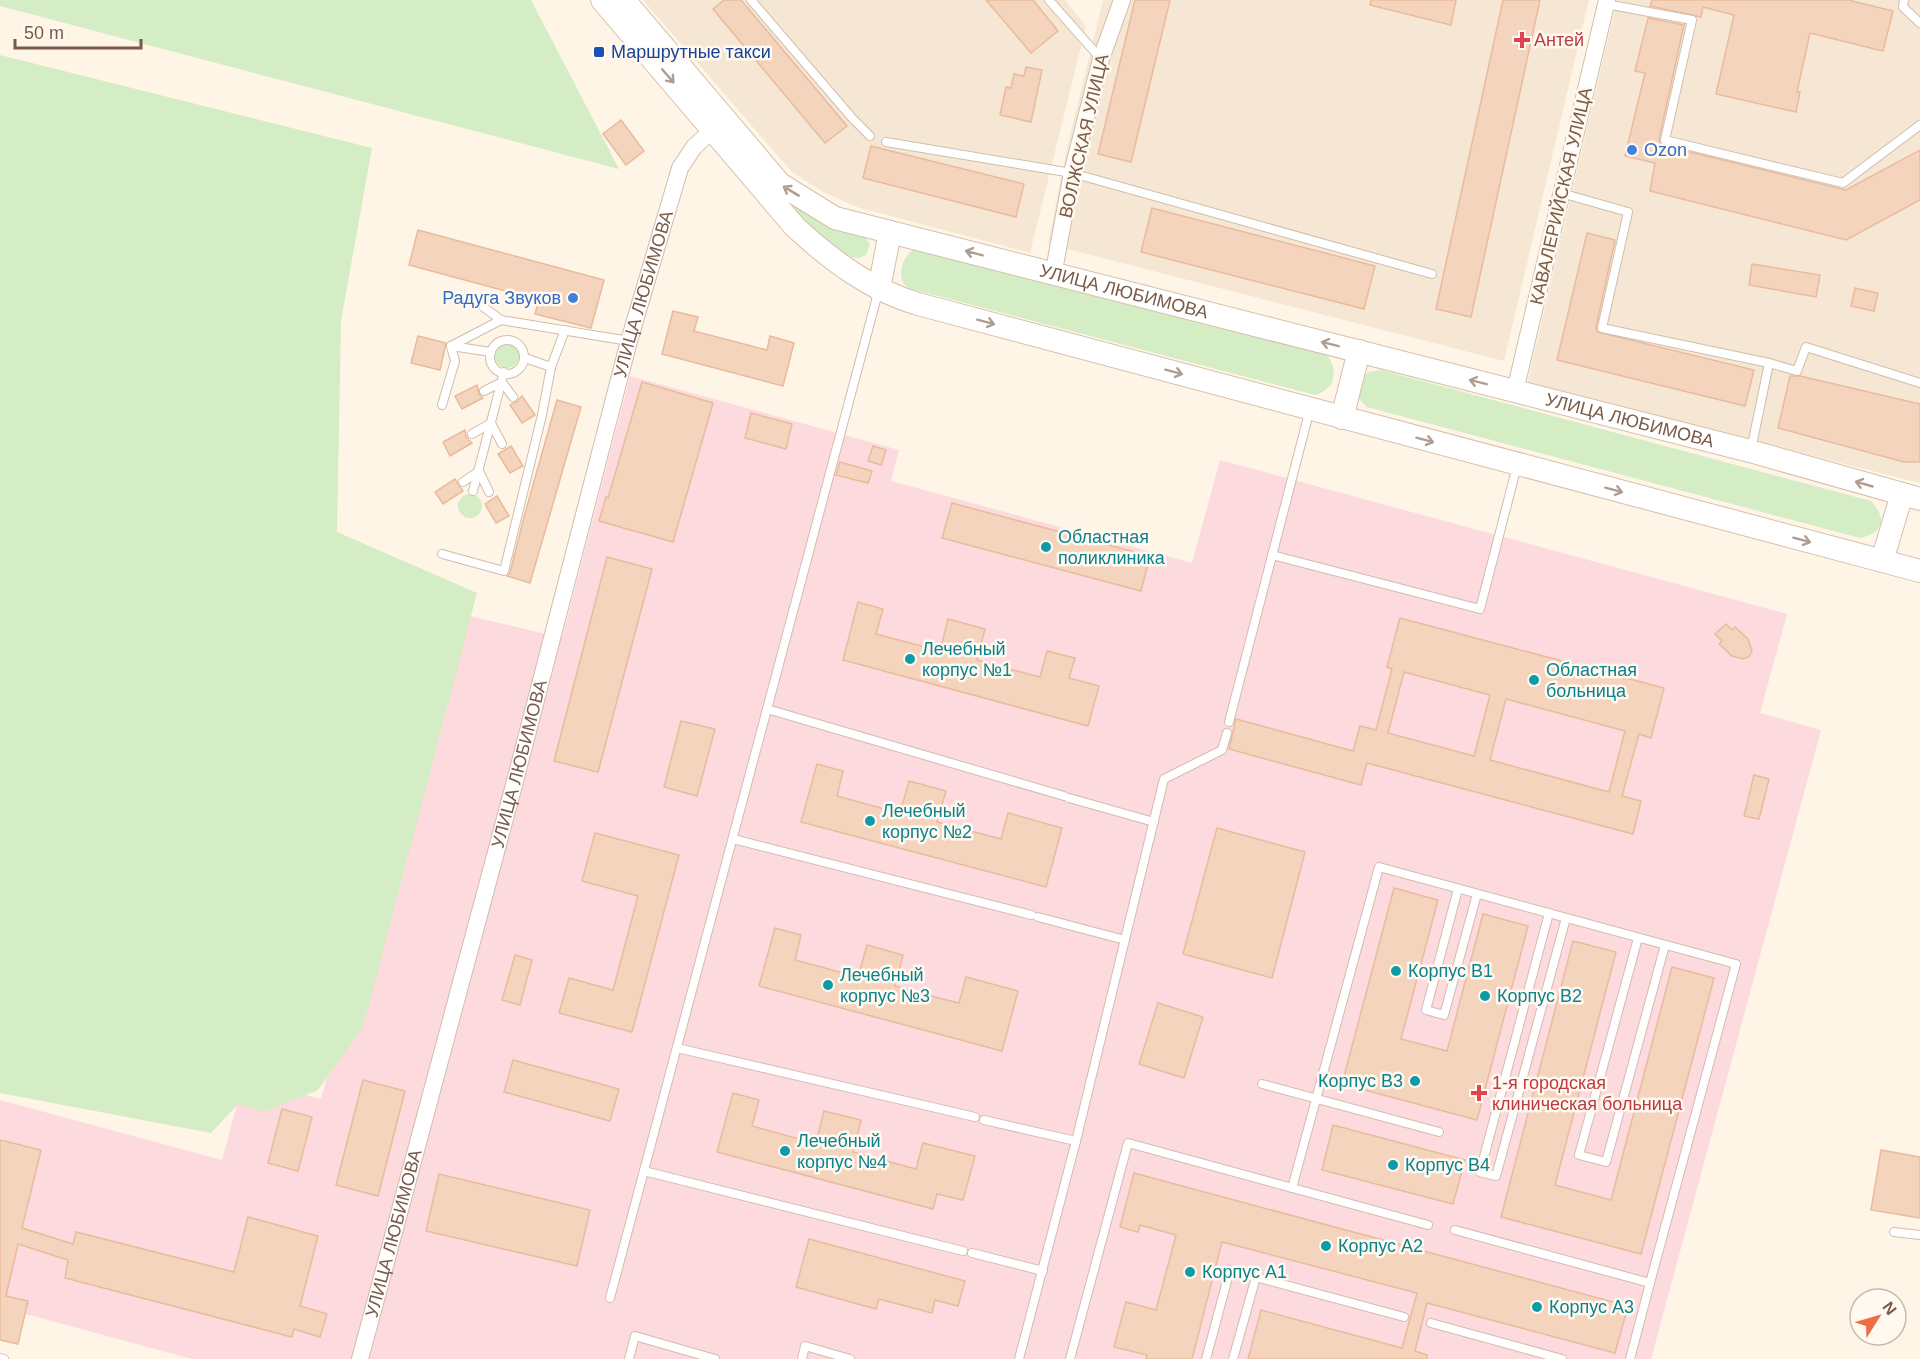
<svg xmlns="http://www.w3.org/2000/svg" width="1920" height="1359" font-family="Arial,sans-serif">
<rect width="100%" height="100%" fill="#fef5e7"/>
<!-- residential -->
<g fill="#f6e7d5">
<polygon points="643,0 1065,0 1086,26 1030,253 857,207 823,192 792,172"/>
<polygon points="1103,0 1589,0 1504,361 1048,244 1066,152"/>
<polygon points="1617,0 1920,0 1920,483 1527,384"/>
</g>
<!-- medical -->
<polygon fill="#fcdade" points="630,376 899,450 891,481 1192,563 1220,460 1787,614 1760,713 1821,730 1651,1359 192,1359 0,1307 0,1100 222,1160 244,1078 321,1099 453,612 562,638"/>
<!-- green -->
<g fill="#d4edc4">
<polygon points="0,0 531,0 619,169 0,6"/>
<polygon points="0,55 372,148 341,321 337,532 477,593 363,1027 318,1090 263,1112 238,1104 211,1133 0,1093"/>
<path d="M786,201L820,218L861,234L866,238L870,245L866,255C842,270 801,218 786,201Z"/>
<path d="M913,250H919L1326,354C1339,370 1336,389 1315,395L908,288C896,279 901,258 913,250Z"/>
<circle cx="507" cy="356" r="12"/>
<path d="M1381,370L1871,501C1887,518 1884,533 1860,538L1367,407L1358,398L1359,379L1369,372Z"/>
<circle cx="470" cy="506" r="12"/>
</g>
<!-- building -->
<g fill="#f5d4bd" stroke="#e9ba9c" stroke-width="1.5" fill-rule="evenodd">
<polygon points="724,0 741,0 847,126 825,143 713,9"/>
<polygon points="986,0 1033,0 1058,31 1031,53"/>
<polygon points="1135,0 1170,0 1131,162 1098,154"/>
<polygon points="1371,0 1456,0 1451,25 1370,5"/>
<polygon points="1503,0 1540,0 1471,317 1436,309"/>
<polygon points="1652,0 1848,0 1893,11 1883,51 1810,33 1797,92 1800,92 1796,112 1716,94 1734,15 1703,7 1701,17 1650,6"/>
<polygon points="1648,18 1684,25 1659,139 1661,145 1846,190 1920,150 1920,200 1846,240 1650,191 1655,163 1625,156 1645,73 1635,71"/>
<polygon points="1026,67 1042,70 1031,122 1000,115 1006,87 1011,88 1014,74 1024,76"/>
<polygon points="621,120 644,151 626,165 603,134"/>
<polygon points="871,146 1024,184 1016,217 863,178"/>
<polygon points="1152,208 1375,266 1364,309 1141,252"/>
<polygon points="418,230 604,280 591,328 535,314 539,300 409,265"/>
<polygon points="1587,233 1615,240 1596,327 1597,332 1754,370 1745,406 1557,360"/>
<polygon points="1752,264 1820,275 1816,297 1749,285"/>
<polygon points="1855,288 1878,293 1874,311 1851,306"/>
<polygon points="673,311 698,317 694,331 767,350 770,336 794,343 783,386 662,354"/>
<polygon points="418,336 446,343 440,370 411,363"/>
<polygon points="1790,376 1800,376 1920,404 1920,462 1904,462 1778,428"/>
<polygon points="642,382 713,403 673,542 599,521 606,497 608,498"/>
<polygon points="477,385 479,394 483,398 462,409 455,396"/>
<polygon points="522,396 535,415 522,423 510,405 516,402"/>
<polygon points="557,400 581,407 530,583 507,576 510,573 524,517"/>
<polygon points="751,413 792,424 786,449 745,438"/>
<polygon points="465,430 466,437 472,443 450,456 443,442"/>
<polygon points="511,446 523,466 510,473 498,454"/>
<polygon points="873,446 886,450 881,465 868,461"/>
<polygon points="840,462 872,471 868,483 836,475"/>
<polygon points="455,479 463,491 443,504 435,492"/>
<polygon points="497,496 509,516 496,523 485,504"/>
<polygon points="952,503 1150,556 1141,591 942,538"/>
<polygon points="607,557 652,569 598,772 554,761"/>
<polygon points="858,602 883,609 876,634 940,651 948,619 985,629 977,660 1005,668 1040,677 1047,651 1075,658 1069,678 1099,686 1088,726 843,660"/>
<path d="M1400,618L1664,688L1651,738L1639,734L1622,796L1641,801L1633,834L1367,763L1361,785L1229,749L1236,719L1353,751L1360,726L1376,730L1392,669L1387,667ZM1404,672L1490,695L1474,756L1388,733ZM1506,699L1625,731L1609,792L1490,760Z"/>
<polygon points="1726,624 1732,630 1735,627 1748,639 1752,651 1749,657 1743,659 1732,656 1719,644 1722,641 1715,634"/>
<polygon points="681,721 715,729 697,796 664,787"/>
<polygon points="817,764 843,771 837,796 895,812 900,813 909,781 946,791 937,822 1001,839 1008,813 1062,828 1046,887 801,822"/>
<polygon points="1754,775 1769,779 1759,819 1744,816"/>
<polygon points="1217,828 1305,852 1272,978 1183,954"/>
<polygon points="595,833 679,855 632,1032 559,1013 569,978 613,990 638,896 582,881"/>
<polygon points="1394,888 1438,900 1401,1039 1447,1051 1483,914 1528,926 1477,1120 1342,1084"/>
<polygon points="775,928 801,935 795,960 858,977 867,945 903,955 895,986 923,994 959,1003 966,977 1018,991 1002,1051 759,986"/>
<polygon points="1573,941 1616,952 1555,1185 1611,1200 1672,967 1714,978 1641,1254 1501,1217"/>
<polygon points="515,955 532,960 520,1005 502,1000"/>
<polygon points="1158,1003 1203,1017 1184,1078 1139,1064"/>
<polygon points="513,1060 619,1089 610,1121 504,1092"/>
<polygon points="363,1080 405,1091 378,1196 336,1185"/>
<polygon points="733,1093 759,1100 752,1126 810,1142 816,1143 824,1111 861,1120 853,1152 916,1169 923,1143 975,1156 963,1200 937,1194 933,1209 717,1152"/>
<polygon points="282,1109 312,1117 298,1171 268,1163"/>
<polygon points="1333,1125 1465,1160 1453,1204 1322,1170"/>
<polygon points="0,1140 41,1150 22,1228 73,1244 76,1232 234,1272 248,1217 318,1236 300,1306 327,1314 320,1337 294,1329 292,1337 65,1278 68,1260 18,1244 6,1296 28,1301 18,1344 0,1340"/>
<polygon points="1881,1150 1920,1157 1920,1218 1871,1210"/>
<polygon points="1134,1173 1628,1306 1615,1353 1427,1303 1415,1351 1427,1355 1427,1359 1248,1359 1261,1310 1402,1348 1417,1293 1222,1242 1192,1359 1146,1359 1147,1355 1114,1347 1126,1302 1156,1310 1176,1235 1140,1225 1138,1232 1120,1227"/>
<polygon points="439,1174 590,1210 577,1266 426,1231"/>
<polygon points="809,1239 965,1281 958,1306 935,1300 932,1313 879,1299 876,1309 796,1287"/>
</g>
<g fill="none" stroke-linecap="round" stroke-linejoin="round">
<defs>
<g id="lane">
<polyline points="751,0 853,119 870,136"/>
<polyline points="1049,0 1101,59"/>
<polyline points="1904,0 1903,7 1920,23"/>
<polyline points="1606,4 1692,20 1665,140 1843,183 1920,125"/>
<polyline points="886,142 1072,173 1432,274"/>
<polyline points="1561,193 1628,212 1602,328 1769,363 1751,450"/>
<polyline points="478,303 501,320 629,341"/>
<circle cx="507" cy="357" r="17"/>
<polyline points="451,346 491,352"/>
<polyline points="525,358 551,367"/>
<polyline points="1769,363 1797,371 1806,347 1920,383"/>
<polyline points="484,391 502,382 513,397"/>
<polyline points="442,405 455,361 451,346 501,320"/>
<polyline points="472,434 491,423 502,444"/>
<polyline points="463,482 479,471 489,492"/>
<polyline points="473,491 504,372"/>
<polyline points="442,554 504,571 542,415 551,367 565,330"/>
<polyline points="1272,555 1480,609 1517,466"/>
<polyline points="767,709 1064,796"/>
<polyline points="1229,722 1310,409"/>
<polyline points="1069,798 1154,822"/>
<polyline points="733,839 1031,915"/>
<polyline points="1458,889 1426,1010 1444,1015 1477,894"/>
<polyline points="1549,913 1480,1172 1496,1176 1566,918"/>
<polyline points="1038,917 1125,940"/>
<polyline points="1638,938 1579,1155 1606,1162 1665,945"/>
<polyline points="677,1048 975,1117"/>
<polyline points="1262,1084 1439,1132"/>
<polyline points="984,1120 1076,1141"/>
<polyline points="644,1171 963,1251"/>
<polyline points="1292,1188 1379,867 1736,964 1650,1283"/>
<polyline points="1455,1230 1650,1283 1630,1359"/>
<polyline points="1894,1232 1920,1235"/>
<polyline points="972,1253 1043,1271"/>
<polyline points="610,1298 879,289"/>
<polyline points="1431,1323 1562,1359"/>
<polyline points="0,1358 4,1359"/>
<polyline points="629,1359 635,1336 715,1359"/>
<polyline points="802,1359 805,1346 850,1359"/>
<polyline points="1019,1359 1076,1141 1164,779 1222,750 1227,733"/>
<polyline points="1070,1359 1128,1143 1428,1225"/>
<polyline points="1206,1359 1230,1270 1404,1317"/>
<polyline points="1233,1359 1256,1277"/>
</g>
<g id="street">
<polyline points="1051,273 1055,265 1072,173 1101,59 1122,0"/>
<polyline points="1515,391 1607,0"/>
<path id="s1" d="M360,1359L514,785L629,341L680,168L694,147L720,123"/>
</g>
<g id="secondary">
<path d="M602,0L795,227C831,260 870,290 918,304L1920,571"/>
<path id="s2" d="M624,0L780,184L835,218L1750,451L1920,499"/>
<polyline points="879,289 890,232"/>
<polyline points="1342,418 1359,351"/>
<polyline points="1882,561 1902,494"/>
</g>
</defs>
<!-- lane casing -->
<use href="#lane" stroke="#d1bdab" stroke-width="10"/>
<!-- street casing -->
<use href="#street" stroke="#d1bdab" stroke-width="18"/>
<!-- secondary casing -->
<use href="#secondary" stroke="#d7bfab" stroke-width="24"/>
<!-- lane -->
<use href="#lane" stroke="#fff" stroke-width="8"/>
<!-- street -->
<use href="#street" stroke="#fff" stroke-width="16"/>
<!-- secondary -->
<use href="#secondary" stroke="#fff" stroke-width="22"/>
</g>
<!-- one-way arrows -->
<defs><path id="oneway-shaft" d="M-6 0H5M1.5-3L5.5 0L1.5 3" fill="none" stroke-width="1.6" stroke-linecap="round" stroke-linejoin="round" transform="scale(1.5)"/></defs>
<g stroke="#af9d92">
<use href="#oneway-shaft" transform="translate(668 76) rotate(49)"/>
<use href="#oneway-shaft" transform="translate(791 191) rotate(-149)"/>
<use href="#oneway-shaft" transform="translate(974 253) rotate(-165)"/>
<use href="#oneway-shaft" transform="translate(986 322) rotate(15)"/>
<use href="#oneway-shaft" transform="translate(1330 344) rotate(-166)"/>
<use href="#oneway-shaft" transform="translate(1174 372) rotate(15)"/>
<use href="#oneway-shaft" transform="translate(1478 382) rotate(-166)"/>
<use href="#oneway-shaft" transform="translate(1425 440) rotate(15)"/>
<use href="#oneway-shaft" transform="translate(1864 484) rotate(-164)"/>
<use href="#oneway-shaft" transform="translate(1614 490) rotate(15)"/>
<use href="#oneway-shaft" transform="translate(1802 540) rotate(15)"/>
</g>
<!-- markers -->
<g fill="#e0444e" stroke="#fff9ef" stroke-width="2">
<path d="M1519 31h6v6h6v6h-6v6h-6v-6h-6v-6h6z"/>
<path d="M1476 1084h6v6h6v6h-6v6h-6v-6h-6v-6h6z"/>
</g>
<rect fill="#1a4fb4" stroke="#fff9ef" stroke-width="2" x="593" y="46" width="12" height="12" rx="3"/>
<g fill="#3f7fe0" stroke="#fff9ef" stroke-width="2">
<circle cx="1632" cy="150" r="6"/>
<circle cx="573" cy="298" r="6"/>
</g>
<g fill="#0f9aa8" stroke="#fff9ef" stroke-width="2">
<circle cx="1046" cy="547" r="6"/>
<circle cx="910" cy="659" r="6"/>
<circle cx="1534" cy="680" r="6"/>
<circle cx="870" cy="821" r="6"/>
<circle cx="1396" cy="971" r="6"/>
<circle cx="828" cy="985" r="6"/>
<circle cx="1485" cy="996" r="6"/>
<circle cx="1415" cy="1081" r="6"/>
<circle cx="785" cy="1151" r="6"/>
<circle cx="1393" cy="1165" r="6"/>
<circle cx="1326" cy="1246" r="6"/>
<circle cx="1190" cy="1272" r="6"/>
<circle cx="1537" cy="1307" r="6"/>
</g>
<g text-anchor="middle" dominant-baseline="central" stroke-width="5" stroke-linejoin="round" paint-order="stroke">
<!-- health labels -->
<g font-size="18" fill="#be3a42" stroke="#fff9ef" text-anchor="start">
<text x="1534" y="40">Антей</text>
<text x="1492" y="1083">1-я городская<tspan x="1492" dy="21">клиническая больница</tspan></text>
</g>
<!-- transit labels -->
<g font-size="18" fill="#164399" stroke="#fff9ef" text-anchor="start">
<text x="611" y="52">Маршрутные такси</text>
</g>
<!-- street labels -->
<g font-size="18" fill="#7a5b49" stroke="#fff9ef">
<text transform="translate(1084 136) rotate(-77)">ВОЛЖСКАЯ УЛИЦА</text>
<text transform="translate(1561 196) rotate(-77)">КАВАЛЕРИЙСКАЯ УЛИЦА</text>
<text stroke="none"><textPath href="#s2" startOffset="604">УЛИЦА ЛЮБИМОВА</textPath></text>
<text stroke="none"><textPath href="#s1" startOffset="1102">УЛИЦА ЛЮБИМОВА</textPath></text>
<text stroke="none"><textPath href="#s2" startOffset="1126">УЛИЦА ЛЮБИМОВА</textPath></text>
<text stroke="none"><textPath href="#s1" startOffset="616">УЛИЦА ЛЮБИМОВА</textPath></text>
<text stroke="none"><textPath href="#s1" startOffset="130">УЛИЦА ЛЮБИМОВА</textPath></text>
</g>
<!-- shop labels -->
<g font-size="18" fill="#366cbe" stroke="#fff9ef" text-anchor="start">
<text x="1644" y="150">Ozon</text>
<text x="561" y="298" text-anchor="end">Радуга Звуков</text>
</g>
<!-- culture labels -->
<g font-size="18" fill="#0d838f" stroke="#fff9ef" text-anchor="start">
<text x="1058" y="537">Областная<tspan x="1058" dy="21">поликлиника</tspan></text>
<text x="922" y="649">Лечебный<tspan x="922" dy="21">корпус №1</tspan></text>
<text x="1546" y="670">Областная<tspan x="1546" dy="21">больница</tspan></text>
<text x="882" y="811">Лечебный<tspan x="882" dy="21">корпус №2</tspan></text>
<text x="1408" y="971">Корпус В1</text>
<text x="840" y="975">Лечебный<tspan x="840" dy="21">корпус №3</tspan></text>
<text x="1497" y="996">Корпус В2</text>
<text x="1403" y="1081" text-anchor="end">Корпус В3</text>
<text x="797" y="1141">Лечебный<tspan x="797" dy="21">корпус №4</tspan></text>
<text x="1405" y="1165">Корпус В4</text>
<text x="1338" y="1246">Корпус А2</text>
<text x="1202" y="1272">Корпус А1</text>
<text x="1549" y="1307">Корпус А3</text>
</g>
</g>
<!-- north arrow -->
<g transform="translate(1878 1317) rotate(53)"><circle r="28" fill="#fff9ef" stroke="#cabaad" stroke-width="1.5"/>
<path d="M0-4.5L10 22L0 15L-10 22Z" fill="#ee6d45"/>
<text y="-9" font-size="16" font-weight="bold" text-anchor="middle" fill="#7a5b49">N</text>
</g>
<!-- scale -->
<path d="M15 39v9h126v-9" fill="none" stroke="#7a5b49" stroke-width="3"/>
<text x="24" y="39" font-size="18" fill="#7a5b49" stroke="#fff9ef" stroke-width="4.5" paint-order="stroke">50 m</text>
</svg>
